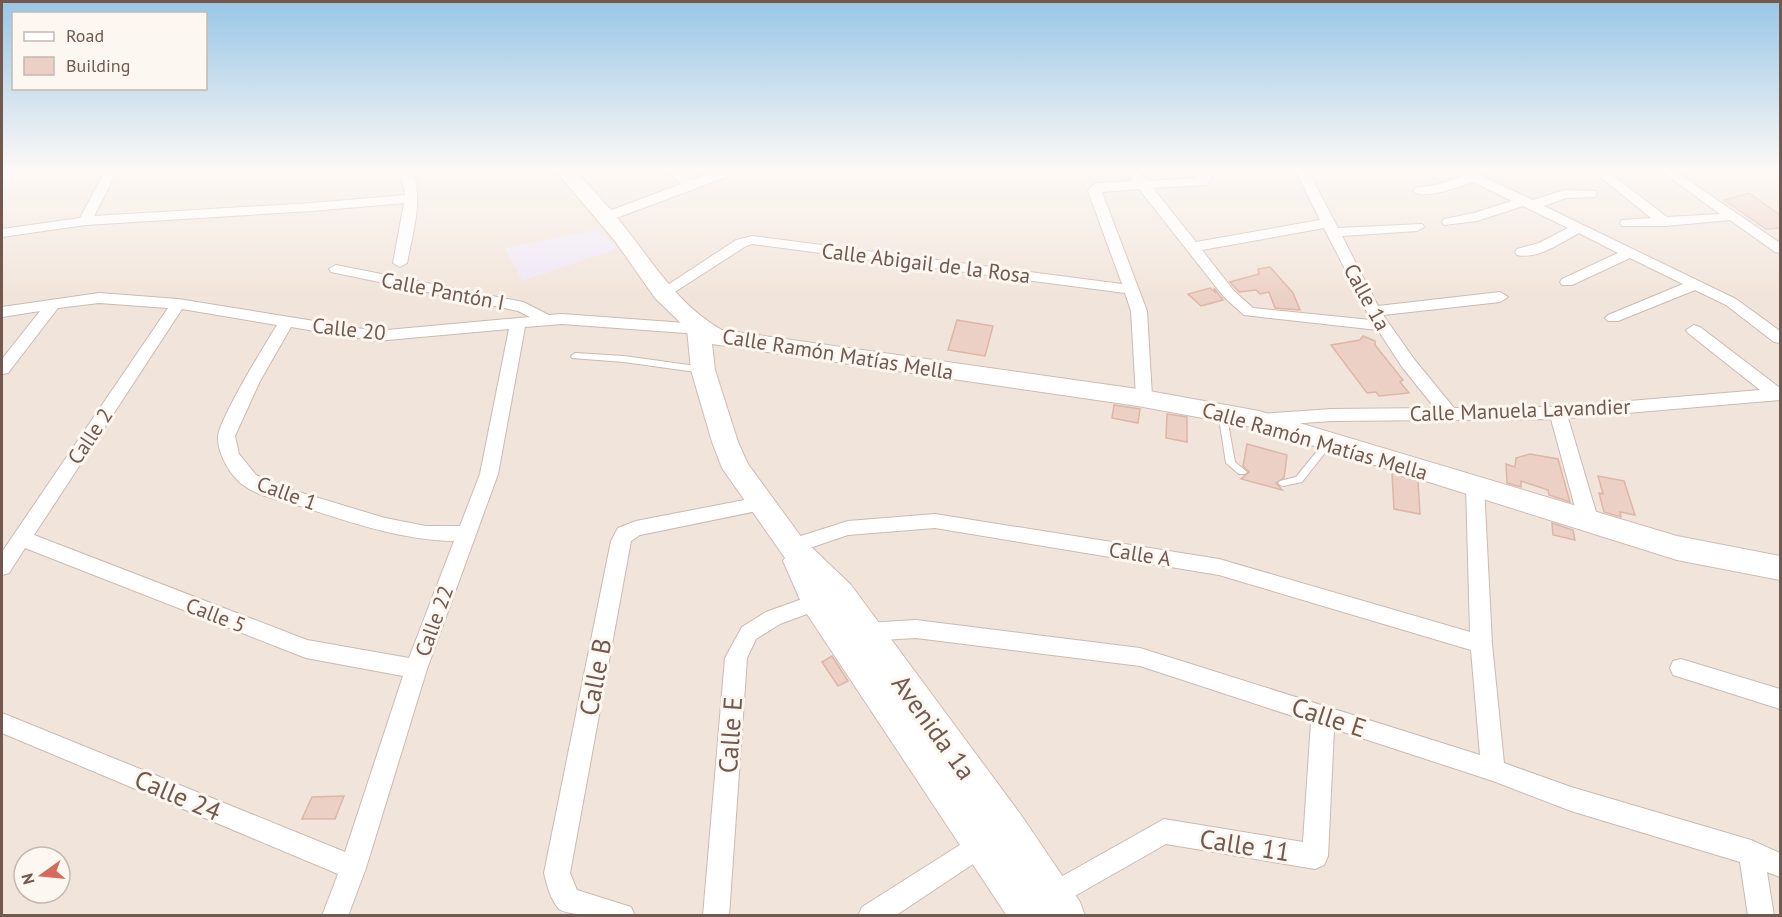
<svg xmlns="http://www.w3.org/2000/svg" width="1782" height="917" font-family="'PT Sans',sans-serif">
<rect width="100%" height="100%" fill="#faf2ea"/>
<!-- residential -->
<path fill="#f1e4da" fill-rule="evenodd" d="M2,171H1780V915L2,916ZM24,857H60V893H24Z"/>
<!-- education -->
<polygon fill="#efe7f7" points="601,229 616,249 522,281 505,248"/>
<!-- building -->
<g fill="#ecd0c5" stroke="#ddb6a7" stroke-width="1.5">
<polygon points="1749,193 1780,215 1780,228 1766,229 1724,200"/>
<polygon points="1270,267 1293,293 1300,310 1275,308 1269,292 1260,294 1256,290 1239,292 1230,282 1259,274 1258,269"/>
<polygon points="1210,288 1215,292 1214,288 1223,300 1201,306 1188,294"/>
<polygon points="957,320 993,326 985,356 948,350"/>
<polygon points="1363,336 1375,341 1375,345 1403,380 1400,382 1409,393 1379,396 1376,392 1367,393 1331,345 1360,340"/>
<polygon points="1114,405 1140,409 1138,423 1112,418"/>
<polygon points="1167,414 1187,417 1187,442 1166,438"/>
<polygon points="1247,444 1287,455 1284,478 1276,483 1282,490 1241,479 1249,472 1243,466"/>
<polygon points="1530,454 1558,459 1570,502 1549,495 1548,490 1521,481 1521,487 1507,483 1506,464 1515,467 1516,458"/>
<polygon points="1392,473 1418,481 1420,514 1394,509"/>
<polygon points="1598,476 1624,481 1635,515 1620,512 1621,517 1604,512 1599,493 1603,494"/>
<polygon points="1552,523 1573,530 1575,540 1553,535"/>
<polygon points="832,656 848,681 838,686 822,662"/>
<polygon points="344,796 335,819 302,819 312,797"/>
</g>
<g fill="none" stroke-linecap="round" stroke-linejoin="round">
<defs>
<g id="lane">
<polygon points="575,353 624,356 703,367 707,370 703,373 624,362 572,358 571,356"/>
<polygon points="1222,409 1226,412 1235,462 1247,472 1245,474 1239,474 1226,463 1218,412"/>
<polygon points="1329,439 1333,442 1332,444 1302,482 1283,486 1280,485 1278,483 1280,481 1296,477 1326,440"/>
</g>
<g id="street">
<path d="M105,171H117L94,216L312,203L405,195L401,171H413C423,201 413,232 407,263L400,267L393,263L404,203L312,211L85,225L2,237V229L80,218Z"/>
<polygon points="669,171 682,171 692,180 718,171 735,171 734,174 611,220 601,220 599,217 601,214 681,184"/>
<path d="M1126,171H1138L1147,181L1198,178L1196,171H1208L1211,178L1207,185L1153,188L1196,242L1320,220L1296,171H1308L1338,228L1422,224L1424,227L1417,231L1342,236L1378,306L1500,292L1508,297L1500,302L1383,315L1414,359L1454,408L1558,407L1760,390L1688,333L1686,330L1694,325L1700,327L1780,388V400L1568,418L1599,522L1596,527L1589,529L1582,527L1579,522L1551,419L1332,421L1261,426L1255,424L1252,420L1255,416L1261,414L1332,409L1435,408L1402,367L1378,330L1244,315L1224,297L1139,189L1102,192L1147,311L1152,397L1150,401H1138L1136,397L1131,311L1125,293L752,244L746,246L667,297L662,299L654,294L736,240L752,236L1122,284L1088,191L1094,184L1099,183L1133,181ZM1324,228L1371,320L1253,308L1234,291L1202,250Z"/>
<path d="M1456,171H1471L1533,200L1565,190L1595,191L1597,194L1595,197L1566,198L1544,206L1736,299L1780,331V343L1774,342L1726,305L1695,290L1618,321H1608L1605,318L1608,315L1683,284L1630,258L1572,285H1562L1560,282L1562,279L1618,253L1579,233C1562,242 1537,260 1517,255L1515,252L1517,249L1539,243L1568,228L1523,206L1477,221L1444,225L1442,222L1444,219L1474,213L1512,201L1473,182C1460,186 1424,201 1413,191L1415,188L1440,184L1463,176Z"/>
<polygon points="1593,171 1607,171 1667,217 1720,214 1661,171 1675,171 1780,243 1780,253 1775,252 1730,220 1665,226 1622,226 1620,223 1622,220 1651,218"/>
<path d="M336,265L523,302L549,315L562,314L699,324L707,329L699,334L562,324L525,327L498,474L427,669L366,868L348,916H322L338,874L2,733V713L345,852L403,676L306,658L25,548L9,573L2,575V552L168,308L99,303L58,308L8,373L2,374V359L40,311L2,317V307L99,293L178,299L376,331L530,317L518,311L331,272L329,269ZM182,309L277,325C266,343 217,422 218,438C218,454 230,475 243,485C259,497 284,501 303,507C353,523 401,540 454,541L409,658L307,640L34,535ZM291,327L376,341L509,329L480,474L460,526H426L385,518L279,486L256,475L239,454L235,436L260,381Z"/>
<polygon points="1475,479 1482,481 1484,486 1492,644 1504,763 1571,787 1751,840 1780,853 1780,877 1767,872 1774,916 1748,916 1740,862 1571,811 1493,781 1334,729 1328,856 1324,865 1315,869 1166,844 1052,909 1043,905 1039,896 1043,887 1164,819 1303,842 1311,722 1140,666 916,638 866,641 859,638 855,632 859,626 866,623 916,620 1140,648 1480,755 1471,650 1219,575 935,528 848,535 792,554 785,551 782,546 785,541 848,521 935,514 1219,559 1470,632 1466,486 1468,481"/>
<path d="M760,497L767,499L769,504L767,509L640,535L631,541L570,873L577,890L631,907L635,916C618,916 570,917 559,909C550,899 547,885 544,873L611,541L618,528L636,521Z"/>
<polygon points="816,594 823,596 826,602 823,608 780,624 756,639 747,658 729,916 703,916 725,658 742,627 766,612"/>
<polygon points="1681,659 1780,689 1780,709 1673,675 1670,668 1673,661"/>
<polygon points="985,829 994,832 997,841 994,850 895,916 858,916 862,907"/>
</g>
<path id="secondary" d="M556,171H575C594,191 613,211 630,234C658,270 681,307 722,330L1138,389L1259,411L1677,536L1780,556V580L1677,560L1257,428L1138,406L712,344L715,370L738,442L748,464L802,538L851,585L1021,815L1080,902L1085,916H1007L805,611L783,561L785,558L722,468L712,442L691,370L687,329L655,298L615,241Z"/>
</defs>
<!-- lane casing -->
<use href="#lane" stroke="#cbbab1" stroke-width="2"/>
<!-- street casing -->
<use href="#street" stroke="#cbbab1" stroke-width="2"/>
<!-- secondary casing -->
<use href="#secondary" stroke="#d0bbb2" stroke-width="2"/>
<!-- lane -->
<use href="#lane" fill="#fff" fill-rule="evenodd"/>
<!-- street -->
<use href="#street" fill="#fff" fill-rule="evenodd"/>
<!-- secondary -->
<use href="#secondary" fill="#fff" fill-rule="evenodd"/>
</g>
<!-- sky -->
<linearGradient id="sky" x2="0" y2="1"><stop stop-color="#98c6e6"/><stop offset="0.57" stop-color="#fdf9f6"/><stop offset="1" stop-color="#fdf9f6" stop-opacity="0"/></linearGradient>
<rect width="1782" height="299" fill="url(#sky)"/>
<g text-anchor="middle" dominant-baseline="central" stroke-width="6" stroke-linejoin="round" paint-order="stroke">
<!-- street labels -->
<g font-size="21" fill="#725950" stroke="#fdf7f1">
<text transform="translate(926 263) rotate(7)">Calle Abigail de la Rosa</text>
<text transform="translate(443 291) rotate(11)">Calle Pantón I</text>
<text transform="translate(1367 297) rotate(61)">Calle 1a</text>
<text transform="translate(349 329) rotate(6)">Calle 20</text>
<text transform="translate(838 354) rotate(9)">Calle Ramón Matías Mella</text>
<text transform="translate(1520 410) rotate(-2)">Calle Manuela Lavandier</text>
<text transform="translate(90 436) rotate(-56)">Calle 2</text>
<text transform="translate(1315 441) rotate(16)">Calle Ramón Matías Mella</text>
<text transform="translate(287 493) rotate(20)">Calle 1</text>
<text transform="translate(1140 554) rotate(9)">Calle A</text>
<text transform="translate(216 615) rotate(21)">Calle 5</text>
<text transform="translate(434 621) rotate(-70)">Calle 22</text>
</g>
<!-- near-street labels -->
<g font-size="26" fill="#725950" stroke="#fdf7f1">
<text transform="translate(595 677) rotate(-79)">Calle B</text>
<text transform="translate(1329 717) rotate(18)">Calle E</text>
<text transform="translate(934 727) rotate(54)">Avenida 1a</text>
<text transform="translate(730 735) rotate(-86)">Calle E</text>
<text transform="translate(178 795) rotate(23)">Calle 24</text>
<text transform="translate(1245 845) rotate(9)">Calle 11</text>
</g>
</g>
<!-- border -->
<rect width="1782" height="917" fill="none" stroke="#725950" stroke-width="6"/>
<!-- legend -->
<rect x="12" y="12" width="195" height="78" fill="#fdf7f1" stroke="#c5b8b1" stroke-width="1.5"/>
<rect x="24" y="32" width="30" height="9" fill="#ffffff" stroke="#c5b8b1" stroke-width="1.5"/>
<text x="66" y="42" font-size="18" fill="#725950">Road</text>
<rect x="24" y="57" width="30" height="18" fill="#ecd0c5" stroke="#c5b8b1" stroke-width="1.5"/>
<text x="66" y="72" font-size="18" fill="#725950">Building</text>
<!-- north arrow -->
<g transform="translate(42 875) rotate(255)"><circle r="28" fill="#fdf7f1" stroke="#c5b8b1" stroke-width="1.5"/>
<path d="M0-4.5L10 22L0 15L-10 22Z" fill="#d56b5f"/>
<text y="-9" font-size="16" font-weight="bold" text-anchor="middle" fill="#725950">N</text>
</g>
</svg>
